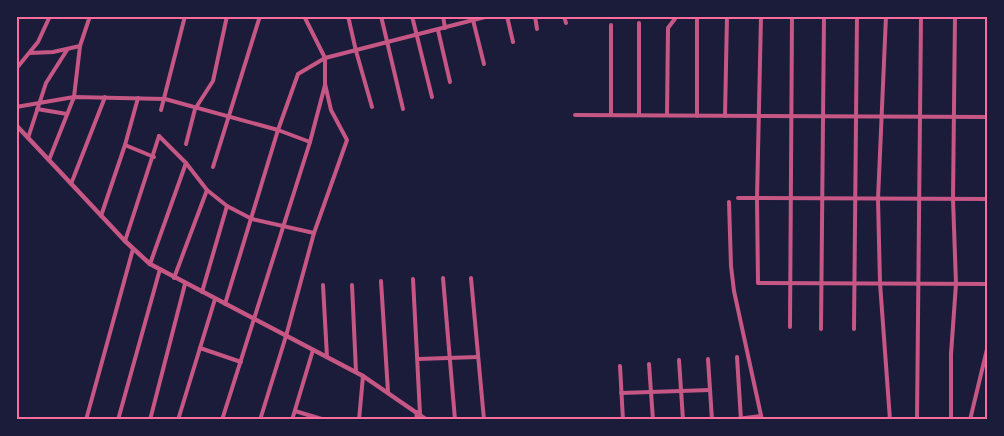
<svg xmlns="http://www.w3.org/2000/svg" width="1004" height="436" font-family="'Open Sans',sans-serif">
<rect width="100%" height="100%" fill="#1b1b3a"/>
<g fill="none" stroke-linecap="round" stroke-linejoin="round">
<!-- minor -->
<g stroke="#c65784" stroke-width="4">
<polyline points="348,16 356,51 372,107"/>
<polyline points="381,16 403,109"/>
<polyline points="412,16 432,97"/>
<polyline points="443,16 445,28"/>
<polyline points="472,16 484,64"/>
<polyline points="507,16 513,42"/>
<polyline points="535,16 537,29"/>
<polyline points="564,16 566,23"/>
<polyline points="761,16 757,198 758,283 988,284"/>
<polyline points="886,16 878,199 880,283 890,420"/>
<polyline points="639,23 639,115"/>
<polyline points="438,30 450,82"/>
<polyline points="30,53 53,52 80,46"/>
<polyline points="16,69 38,42 50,16"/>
<polyline points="16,107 74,97 165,99 278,130 310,142"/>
<polyline points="37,109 67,114"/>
<polyline points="161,110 185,16"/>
<polyline points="575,115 988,117"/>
<polyline points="611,115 611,25"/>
<polyline points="667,115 668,28 677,16"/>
<polyline points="697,116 697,16"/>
<polyline points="725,116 727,16"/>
<polyline points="159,136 186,163 207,190 227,206 252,219 314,233"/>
<polyline points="28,138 46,83 67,50"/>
<polyline points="186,144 195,109 213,81 227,16"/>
<polyline points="125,145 154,157"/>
<polyline points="49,160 74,97 80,46 90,16"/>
<polyline points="213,167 260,16"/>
<polyline points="71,184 105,97"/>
<polyline points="988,193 988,205"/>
<polyline points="738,198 988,199"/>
<polyline points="729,202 731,266 734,291 762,420"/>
<polyline points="101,216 125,145 138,98"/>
<polyline points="125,241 159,136"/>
<polyline points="150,264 186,163"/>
<polyline points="174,278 207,190"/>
<polyline points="443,278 455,420"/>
<polyline points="471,278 484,420"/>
<polyline points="413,279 420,414"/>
<polyline points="381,281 388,392"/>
<polyline points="323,285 327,357"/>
<polyline points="352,285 356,372"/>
<polyline points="202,292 227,206"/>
<polyline points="225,304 278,130 298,74 325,58 489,16"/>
<polyline points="790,327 792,16"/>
<polyline points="821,329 824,16"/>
<polyline points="854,329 857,16"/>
<polyline points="200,348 241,362"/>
<polyline points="737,357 741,420"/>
<polyline points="418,359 478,357"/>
<polyline points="708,359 712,420"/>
<polyline points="679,360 683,420"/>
<polyline points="649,364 653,420"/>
<polyline points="620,366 623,420"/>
<polyline points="621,393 710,390"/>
<polyline points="295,411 325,420"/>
<polyline points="86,420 133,249"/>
<polyline points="118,420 160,269"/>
<polyline points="150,420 185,284"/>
<polyline points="178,420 215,299"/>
<polyline points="222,420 310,142 325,85"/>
<polyline points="260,420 286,336 314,233 347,140 331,110 325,84 325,58 304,16"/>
<polyline points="292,420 313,350"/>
<polyline points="359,420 363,376"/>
<polyline points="416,420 417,412"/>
<polyline points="729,420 761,416"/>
<polyline points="917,420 921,16"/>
<polyline points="951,420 951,354 956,284 953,199 955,16"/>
<polyline points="970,420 988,345"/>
</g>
<!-- tertiary -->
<polyline stroke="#c65784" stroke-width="4.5" points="16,125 125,241 150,264 363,376 427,420"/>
</g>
<!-- border -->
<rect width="1004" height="436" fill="none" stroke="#1b1b3a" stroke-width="35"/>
<rect x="18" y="18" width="968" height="400" fill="none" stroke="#ff6b9d" stroke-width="2"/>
</svg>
